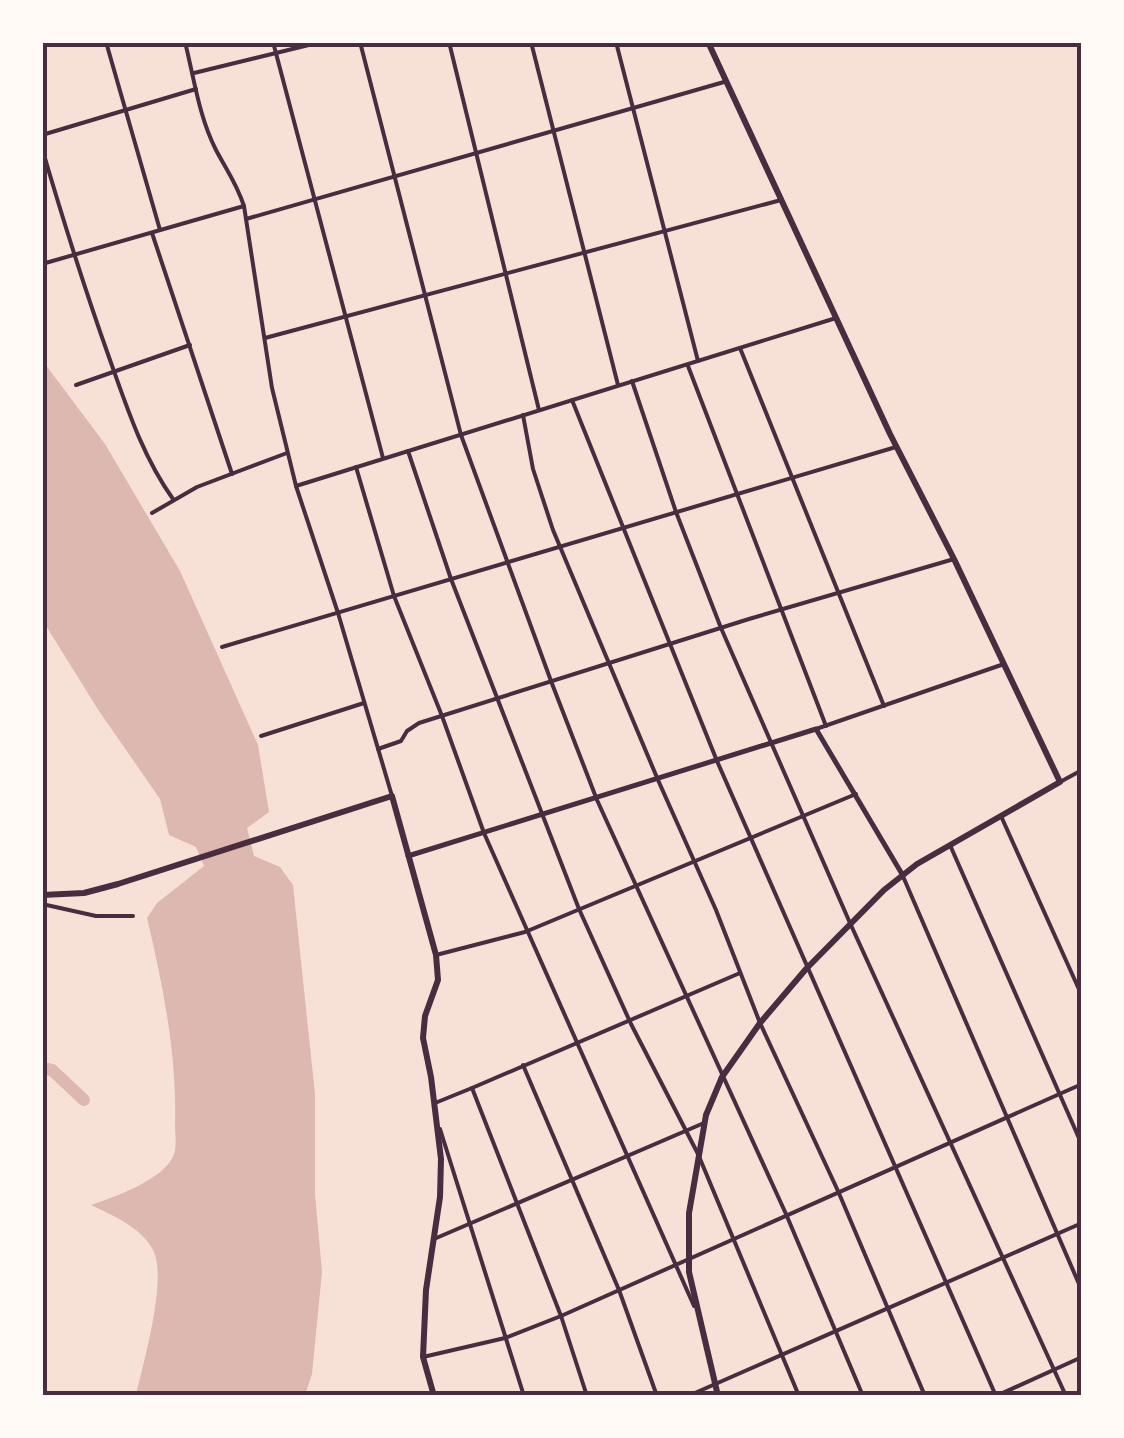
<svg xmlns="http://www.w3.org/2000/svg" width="1124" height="1438" font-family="'Fira Sans Condensed',sans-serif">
<rect width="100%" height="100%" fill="#f7e1d7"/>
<!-- water -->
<path fill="#dcb8b0" d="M42,360L105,444L180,571L258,745L269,812L247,828L254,856L280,867L293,885L315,1094V1194L322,1272L312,1374L305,1395H136C143,1364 168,1278 153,1250C142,1228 112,1215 91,1205C114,1197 166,1179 174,1154C177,1146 175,1132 175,1124C177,1055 163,985 147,918L157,903L204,866L196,847L169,835L160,799L99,711L43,621Z"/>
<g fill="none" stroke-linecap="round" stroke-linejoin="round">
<!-- river -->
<polyline stroke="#dcb8b0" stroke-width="12" points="42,1068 52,1070 84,1100"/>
<!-- minor -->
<g stroke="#4a2c40" stroke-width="4">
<polyline points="106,42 160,230"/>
<path d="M185,42C194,78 199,117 216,150C227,171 236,182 244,206L272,388L296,486"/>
<polyline points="273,42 383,458"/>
<polyline points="360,42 461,435 551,681 597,800 786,1214 863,1396"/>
<polyline points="449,42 539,410"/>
<polyline points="531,42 618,385"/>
<polyline points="616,42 698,361"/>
<polyline points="194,73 321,42"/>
<polyline points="42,135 196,89"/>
<path d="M42,148C63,220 85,290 110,360C127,408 143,457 173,499"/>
<polyline points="246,219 724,82"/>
<polyline points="152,233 232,474"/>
<polyline points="42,264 244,206"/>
<polyline points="265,338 781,200"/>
<polyline points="740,348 884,706"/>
<polyline points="688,366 826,726"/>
<polyline points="632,381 676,512 721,628 850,923 1066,1396"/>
<polyline points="76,385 190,345"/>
<polyline points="572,400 717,761 996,1396 1082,1357"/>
<polyline points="523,415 533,469 553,530 658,780 716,910 760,1023 838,1191 925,1396"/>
<polyline points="408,451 451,579 579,909 631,1024 698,1154 799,1396"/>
<polyline points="356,467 394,596 442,716 484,833 694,1306"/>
<polyline points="152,513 197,487 287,453"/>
<polyline points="222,647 896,447"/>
<polyline points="816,729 1004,664"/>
<polyline points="261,736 364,703"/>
<polyline points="378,749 401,741 407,731 419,723 749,619 954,559"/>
<polyline points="1060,782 1082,770"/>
<polyline points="392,796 338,613 296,486 836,318"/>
<polyline points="1001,816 1082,996"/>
<polyline points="950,845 1082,1145"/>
<polyline points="902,874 1082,1291"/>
<polyline points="42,904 96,916 133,916"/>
<polyline points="436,955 525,932 856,794"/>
<polyline points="523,1065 619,1290 657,1396"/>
<polyline points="435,1103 472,1088"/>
<polyline points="440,1129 524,1396"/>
<polyline points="434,1239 704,1123"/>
<polyline points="423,1357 505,1338 561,1316 1082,1084"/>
<polyline points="587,1396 561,1316 472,1088 740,973"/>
<polyline points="688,1396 1082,1223"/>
</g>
<!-- tertiary -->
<polyline stroke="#4a2c40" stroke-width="5" points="408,856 816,729 902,874"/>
<!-- secondary -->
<g stroke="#4a2c40" stroke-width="6">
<polyline points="708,42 890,434 954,559 1060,782 917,864 884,890 806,969 760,1023 722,1077 706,1115 689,1213 689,1272 718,1396"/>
<polyline points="42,895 84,893 118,884 392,796 436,955 438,980 425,1016 423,1038 431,1077 441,1159 440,1197 426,1290 423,1357 434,1396"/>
</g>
</g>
<!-- border -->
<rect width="1124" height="1438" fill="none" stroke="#fffaf5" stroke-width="90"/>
<rect x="45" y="45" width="1034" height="1348" fill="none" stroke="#4a2c40" stroke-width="4"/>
</svg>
